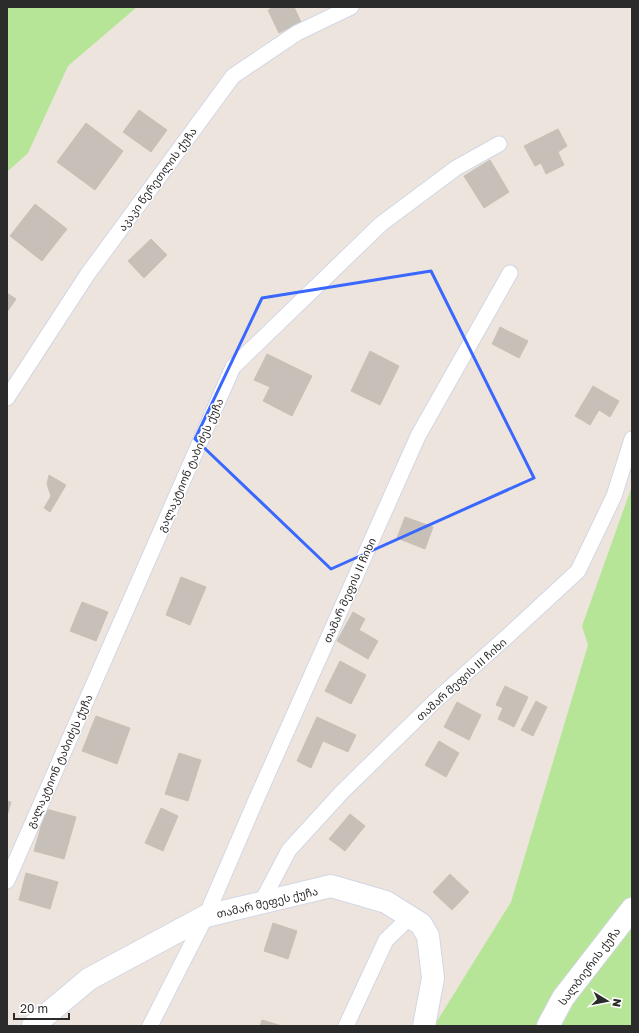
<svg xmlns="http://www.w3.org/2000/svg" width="639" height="1033" font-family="'Golos Text','Noto Sans Georgian',sans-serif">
<rect width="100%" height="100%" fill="#ede5dd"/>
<!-- green -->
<g fill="#b6e598">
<polygon points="7,7 137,7 68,66 28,153 7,172"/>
<polygon points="632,486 632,1026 434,1026 511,902 588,645 582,626"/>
</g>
<!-- building -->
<g fill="#c6c0b8" stroke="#c9c1b6">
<polygon points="274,7 294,7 301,22 279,33 268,10"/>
<polygon points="139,110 167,130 151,152 123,132"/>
<polygon points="86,123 123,151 95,190 57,162"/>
<polygon points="558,129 567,146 558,152 564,165 546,174 541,163 535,166 524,146"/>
<polygon points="490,160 509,192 484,208 464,176"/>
<polygon points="35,204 67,229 42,261 10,236"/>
<polygon points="151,239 167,255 144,278 128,261"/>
<polygon points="7,293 16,299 7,312"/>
<polygon points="500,327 528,341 519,358 492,344"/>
<polygon points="370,351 399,366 380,405 351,391"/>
<polygon points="267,354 312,376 292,416 263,401 270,387 254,380"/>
<polygon points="593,386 619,401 610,417 599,410 590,425 575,416"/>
<polygon points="49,475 66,485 50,512 44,508 51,496 47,484"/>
<polygon points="405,517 433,527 425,549 397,538"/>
<polygon points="181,577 206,587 190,625 166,615"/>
<polygon points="82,602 108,612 96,641 70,631"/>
<polygon points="353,612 365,619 359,630 378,641 368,659 337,641"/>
<polygon points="340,661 366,675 351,704 325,691"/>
<polygon points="505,686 528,697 514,727 498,719 503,708 496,705"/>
<polygon points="536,701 547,707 533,736 521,730"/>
<polygon points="457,702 481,715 469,740 444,727"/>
<polygon points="96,716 130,728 117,764 82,751"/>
<polygon points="317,717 356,735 348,752 323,741 311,768 297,761"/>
<polygon points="439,741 459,753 446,777 425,765"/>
<polygon points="179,753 201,760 188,801 165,794"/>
<polygon points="7,801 11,802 7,816"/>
<polygon points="161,808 178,816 163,851 145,843"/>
<polygon points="46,809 76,817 64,859 34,851"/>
<polygon points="350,814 365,826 345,851 329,839"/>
<polygon points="26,873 58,882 50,909 19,900"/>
<polygon points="450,874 469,892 452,910 433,892"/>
<polygon points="273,923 297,931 288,959 264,951"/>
<polygon points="262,1020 282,1026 260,1026"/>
</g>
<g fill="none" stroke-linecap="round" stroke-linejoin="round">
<defs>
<g id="street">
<polyline points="7,398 87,275 233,76 297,33 351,7"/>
<polyline points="7,881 233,367 381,224 456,168 499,144"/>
<polyline points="261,903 289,850 342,792 434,702 512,632 578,571 614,496 632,439"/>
<polyline points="150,1026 206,916 256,800 418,436 510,273"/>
<polyline points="346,1026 386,940 410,917"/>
</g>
<g id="secondary">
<polyline points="33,1026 89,979 206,916 331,886 386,902 421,924 428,936 433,978 424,1026"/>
<polyline points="548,1026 563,998 632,909"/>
</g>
</defs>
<!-- street casing -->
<use href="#street" stroke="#d2d6e4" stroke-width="17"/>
<!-- secondary casing -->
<use href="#secondary" stroke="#d2d6e4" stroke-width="24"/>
<!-- street -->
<use href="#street" stroke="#fff" stroke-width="15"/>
<!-- secondary -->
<use href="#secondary" stroke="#fff" stroke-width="22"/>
</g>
<!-- marked area -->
<path fill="none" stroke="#3a67fd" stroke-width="3" stroke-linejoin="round" d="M431,271L534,478L331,569L195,439L262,298Z"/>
<g text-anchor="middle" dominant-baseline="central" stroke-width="3" stroke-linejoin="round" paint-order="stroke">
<!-- street labels -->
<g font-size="11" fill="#2b2b2b" stroke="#fff">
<text transform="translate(157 179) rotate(-54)">აკაკი წერეთლის ქუჩა</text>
<text transform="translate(190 465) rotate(-66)">გალაკტიონ ტაბიძეს ქუჩა</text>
<text transform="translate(349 590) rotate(-66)">თამარ მეფის II ჩიხი</text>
<text transform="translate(461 679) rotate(-42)">თამარ მეფის III ჩიხი</text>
<text transform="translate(59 761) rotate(-66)">გალაკტიონ ტაბიძეს ქუჩა</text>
<text transform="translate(267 902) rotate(-13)">თამარ მეფეს ქუჩა</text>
<text transform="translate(589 966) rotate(-53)">სალბიერის ქუჩა</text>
</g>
</g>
<!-- border -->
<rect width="639" height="1033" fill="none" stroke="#2b2b2b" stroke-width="16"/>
<!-- north arrow -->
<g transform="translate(607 1001) rotate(100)" stroke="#ffffff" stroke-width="3" paint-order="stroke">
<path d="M0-3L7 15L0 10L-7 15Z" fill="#2b2b2b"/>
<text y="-6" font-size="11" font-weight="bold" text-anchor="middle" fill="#2b2b2b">N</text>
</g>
<!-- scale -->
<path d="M14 1013v6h55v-6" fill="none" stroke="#2b2b2b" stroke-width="2"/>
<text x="20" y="1013" font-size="12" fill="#2b2b2b" stroke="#ffffff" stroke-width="3" paint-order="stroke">20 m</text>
</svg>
